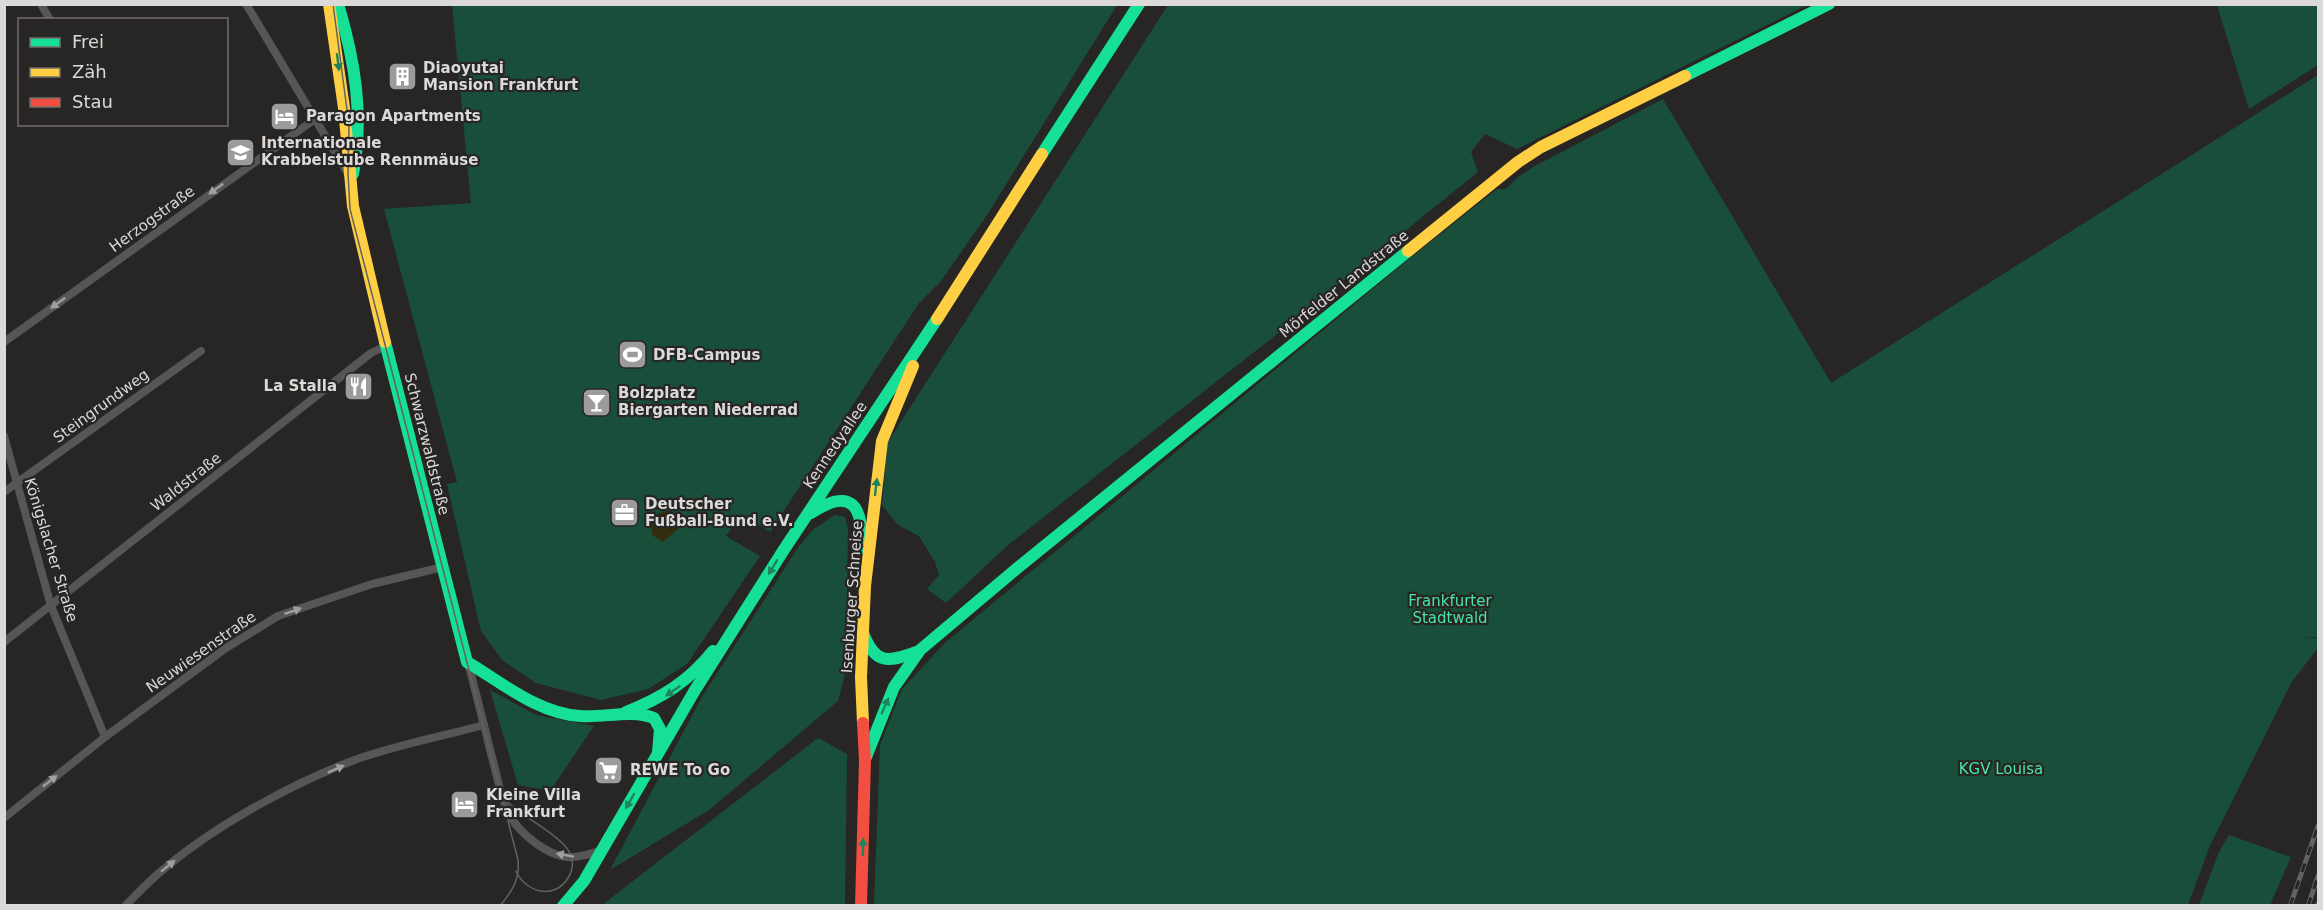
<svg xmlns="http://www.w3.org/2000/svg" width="2323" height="910" font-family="'DejaVu Sans',sans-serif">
<rect width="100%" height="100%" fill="#272625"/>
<!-- green -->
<g fill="#194f3a">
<polygon points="452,5 1117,5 987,215 941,281 919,303 770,532 741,514 726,536 760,556 687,664 648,689 601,700 536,683 502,660 481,631 447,484 457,482 384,209 471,203"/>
<polygon points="1168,5 1807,5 1517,149 1485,134 1471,152 1478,172 1281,331 1008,545 946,603 927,589 939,575 935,562 919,536 898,525 882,505 888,442"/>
<polygon points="2217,5 2318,5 2318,65 2249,109"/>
<polygon points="2318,75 2318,637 2302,637 2318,638 2318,648 2291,683 2209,848 2188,905 874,905 880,745 902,689 946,642 1409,259 1497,189 1506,189 1518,177 1535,166 1663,99 1831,383"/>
<polygon points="835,515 845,517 848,529 846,670 838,701 709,810 610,870 703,695 799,546 814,529"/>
<polygon points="490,690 536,715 594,726 550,791 518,785"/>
<polygon points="818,738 847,754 845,905 602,905"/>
<polygon points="2229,835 2291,857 2270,905 2199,905 2218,854"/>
</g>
<!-- sand -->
<polygon fill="#342c0f" points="670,510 681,526 663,542 652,535 650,516"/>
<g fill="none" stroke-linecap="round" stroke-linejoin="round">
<!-- street -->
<g stroke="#575655" stroke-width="8">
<polyline points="41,4 50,20"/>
<polyline points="246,4 348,174"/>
<polyline points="4,342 315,119"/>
<polyline points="4,436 51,606 105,737"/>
<polyline points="4,492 201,351"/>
<polyline points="4,642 371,353 386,346"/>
<path d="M468,662L500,789C503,798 505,808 510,816C520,833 545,854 566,857C578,858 591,854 602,850"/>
<polyline points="4,818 105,737 226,648 278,616 372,584 443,567"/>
<path d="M125,906C138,893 151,879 165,868C218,824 296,781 360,758C401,744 443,736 484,725"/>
</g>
<!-- fast -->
<g stroke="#16e098" stroke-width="12">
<path d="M338,4C355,61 364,115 353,174"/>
<polyline points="1685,76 1829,4"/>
<polyline points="1042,154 1139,4"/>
<path d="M385,342L467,662C501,682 539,714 580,716C605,718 630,709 654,718L660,729L658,753"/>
<path d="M811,513C853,486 863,507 862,548"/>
<path d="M863,633C875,664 887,663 916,652"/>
<path d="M626,712C662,698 689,681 713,651"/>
<polyline points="866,757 894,687 920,650 1015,570 1408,251"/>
<polyline points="563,906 584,881 695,690 783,551 937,319"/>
</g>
<!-- slow -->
<g stroke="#ffcf43" stroke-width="12">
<polyline points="329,4 344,108 353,206 385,342"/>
<polyline points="1408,251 1518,162 1541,147 1685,76"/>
<polyline points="937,319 1042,154"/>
<polyline points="863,723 861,677 865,586 882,441 913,366"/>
</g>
<!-- jam -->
<polyline stroke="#f24e42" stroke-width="12" points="861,906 865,761 863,723"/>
<!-- tram -->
<g stroke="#626260" stroke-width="1.5">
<path d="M333,4L349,125L348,173L350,209L518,860C520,880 512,891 500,906"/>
<path d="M504,797C520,822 591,841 568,878C555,900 526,893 516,871"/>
</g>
<defs>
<g id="rail">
<polyline points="2290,906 2318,826"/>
<polyline points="2308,906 2318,876"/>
<polyline points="2318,906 2318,904"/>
</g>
</defs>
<!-- rail casing -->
<use href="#rail" stroke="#626260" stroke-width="5"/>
<!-- rail -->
<use href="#rail" stroke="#282624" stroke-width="3" stroke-dasharray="9" stroke-linecap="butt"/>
</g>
<!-- one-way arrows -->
<defs><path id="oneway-solid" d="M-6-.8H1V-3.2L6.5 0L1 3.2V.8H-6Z" transform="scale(1.5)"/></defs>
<g fill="#1f835e">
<use href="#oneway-solid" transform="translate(338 62) rotate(83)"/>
<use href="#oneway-solid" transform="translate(876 487) rotate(-83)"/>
<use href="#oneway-solid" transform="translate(773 567) rotate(121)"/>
<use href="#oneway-solid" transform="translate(673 691) rotate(145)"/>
<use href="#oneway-solid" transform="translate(885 706) rotate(-66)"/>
<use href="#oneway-solid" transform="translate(630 801) rotate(120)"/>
<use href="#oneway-solid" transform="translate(863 847) rotate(-89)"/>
</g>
<g fill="#a09f9e">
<use href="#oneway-solid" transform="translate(216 189) rotate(144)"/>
<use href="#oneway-solid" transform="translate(58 303) rotate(144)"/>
<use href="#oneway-solid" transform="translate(293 611) rotate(-19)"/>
<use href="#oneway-solid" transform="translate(336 769) rotate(-24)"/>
<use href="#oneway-solid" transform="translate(50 781) rotate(-38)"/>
<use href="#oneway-solid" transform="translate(565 855) rotate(-170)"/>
<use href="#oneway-solid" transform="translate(168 866) rotate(-39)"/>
</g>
<!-- icons -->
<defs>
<symbol id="building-square" viewBox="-11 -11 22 22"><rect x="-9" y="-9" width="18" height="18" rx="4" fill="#9c9b9a" stroke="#282624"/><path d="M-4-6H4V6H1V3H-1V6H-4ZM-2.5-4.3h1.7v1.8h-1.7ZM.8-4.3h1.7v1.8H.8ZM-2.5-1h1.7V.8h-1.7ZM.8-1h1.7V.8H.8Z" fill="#fff"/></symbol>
<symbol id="hotel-square" viewBox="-11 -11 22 22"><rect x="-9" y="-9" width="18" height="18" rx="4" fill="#9c9b9a" stroke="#282624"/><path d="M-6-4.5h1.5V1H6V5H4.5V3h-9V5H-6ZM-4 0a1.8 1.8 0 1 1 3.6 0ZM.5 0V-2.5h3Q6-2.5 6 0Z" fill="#fff"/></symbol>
<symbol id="school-square" viewBox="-11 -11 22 22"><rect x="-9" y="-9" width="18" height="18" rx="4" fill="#9c9b9a" stroke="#282624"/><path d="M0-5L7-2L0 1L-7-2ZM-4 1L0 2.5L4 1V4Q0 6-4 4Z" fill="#fff"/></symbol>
<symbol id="stadium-square" viewBox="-11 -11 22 22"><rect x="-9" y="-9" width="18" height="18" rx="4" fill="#9c9b9a" stroke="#282624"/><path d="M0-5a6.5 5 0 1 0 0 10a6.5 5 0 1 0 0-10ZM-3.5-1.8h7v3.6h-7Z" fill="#fff"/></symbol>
<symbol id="restaurant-square" viewBox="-11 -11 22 22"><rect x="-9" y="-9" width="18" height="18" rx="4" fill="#9c9b9a" stroke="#282624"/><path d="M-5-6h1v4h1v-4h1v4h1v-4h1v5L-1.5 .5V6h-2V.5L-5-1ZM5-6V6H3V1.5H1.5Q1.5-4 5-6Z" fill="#fff"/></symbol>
<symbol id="bar-square" viewBox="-11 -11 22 22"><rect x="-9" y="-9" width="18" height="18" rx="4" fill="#9c9b9a" stroke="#282624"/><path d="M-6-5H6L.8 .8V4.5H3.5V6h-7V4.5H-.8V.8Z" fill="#fff"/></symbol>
<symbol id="office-square" viewBox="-11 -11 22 22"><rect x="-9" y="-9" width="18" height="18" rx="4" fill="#9c9b9a" stroke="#282624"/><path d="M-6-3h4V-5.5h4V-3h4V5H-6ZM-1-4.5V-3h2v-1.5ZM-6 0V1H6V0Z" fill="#fff"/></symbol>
<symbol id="supermarket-square" viewBox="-11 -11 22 22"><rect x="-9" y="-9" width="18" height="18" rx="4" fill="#9c9b9a" stroke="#282624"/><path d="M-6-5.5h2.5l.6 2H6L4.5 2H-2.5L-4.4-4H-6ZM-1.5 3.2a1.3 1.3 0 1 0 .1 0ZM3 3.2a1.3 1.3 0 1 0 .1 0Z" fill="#fff"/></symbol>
</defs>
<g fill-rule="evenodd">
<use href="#building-square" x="386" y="60" width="33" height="33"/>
<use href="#hotel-square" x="268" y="100" width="33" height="33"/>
<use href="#school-square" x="224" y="136" width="33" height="33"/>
<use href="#stadium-square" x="616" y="338" width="33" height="33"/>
<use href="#restaurant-square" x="342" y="370" width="33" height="33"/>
<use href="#bar-square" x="580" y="386" width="33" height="33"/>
<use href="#office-square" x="608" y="496" width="33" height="33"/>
<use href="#supermarket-square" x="592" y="754" width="33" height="33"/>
<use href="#hotel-square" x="448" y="788" width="33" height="33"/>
</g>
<g text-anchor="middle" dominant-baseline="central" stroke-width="4.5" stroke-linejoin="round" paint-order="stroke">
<!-- poi labels -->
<g font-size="15" font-weight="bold" fill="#dbdad9" stroke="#282624" text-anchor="start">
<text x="423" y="68">Diaoyutai<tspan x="423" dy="17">Mansion Frankfurt</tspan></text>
<text x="306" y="116">Paragon Apartments</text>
<text x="261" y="143">Internationale<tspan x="261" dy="17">Krabbelstube Rennmäuse</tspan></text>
<text x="653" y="355">DFB-Campus</text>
<text x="337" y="386" text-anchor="end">La Stalla</text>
<text x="618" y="393">Bolzplatz<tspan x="618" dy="17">Biergarten Niederrad</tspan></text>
<text x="645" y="504">Deutscher<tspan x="645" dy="17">Fußball-Bund e.V.</tspan></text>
<text x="630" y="770">REWE To Go</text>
<text x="486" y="795">Kleine Villa<tspan x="486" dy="17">Frankfurt</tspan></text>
</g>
<!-- street labels -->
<g font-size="15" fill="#dbdad9" stroke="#282624">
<text transform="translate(152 219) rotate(-36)">Herzogstraße</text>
<text transform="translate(1344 284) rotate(-39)">Mörfelder Landstraße</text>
<text transform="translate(101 406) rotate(-36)">Steingrundweg</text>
<text transform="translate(427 444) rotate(76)">Schwarzwaldstraße</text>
<text transform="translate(835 445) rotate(-56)">Kennedyallee</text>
<text transform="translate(186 482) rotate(-38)">Waldstraße</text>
<text transform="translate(51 550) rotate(73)">Königslacher Straße</text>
<text transform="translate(852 597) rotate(-86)">Isenburger Schneise</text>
<text transform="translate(201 652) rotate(-35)">Neuwiesenstraße</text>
</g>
<!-- park labels -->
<g font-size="15" fill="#45e5a9" stroke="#282624">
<text x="1450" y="601">Frankfurter<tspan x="1450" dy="17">Stadtwald</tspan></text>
<text x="2001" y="769">KGV Louisa</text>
</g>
</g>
<!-- border -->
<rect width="2323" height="910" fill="none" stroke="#dbdad9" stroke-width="12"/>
<!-- legend -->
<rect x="18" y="18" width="210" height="108" fill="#282624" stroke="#706e6c" stroke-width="1.5"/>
<rect x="30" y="38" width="30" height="9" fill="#16e098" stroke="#706e6c" stroke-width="1.5"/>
<text x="72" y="48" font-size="18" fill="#dbdad9">Frei</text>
<rect x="30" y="68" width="30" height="9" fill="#ffcf43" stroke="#706e6c" stroke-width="1.5"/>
<text x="72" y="78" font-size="18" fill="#dbdad9">Zäh</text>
<rect x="30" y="98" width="30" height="9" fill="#f24e42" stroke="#706e6c" stroke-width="1.5"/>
<text x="72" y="108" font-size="18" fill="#dbdad9">Stau</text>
</svg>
